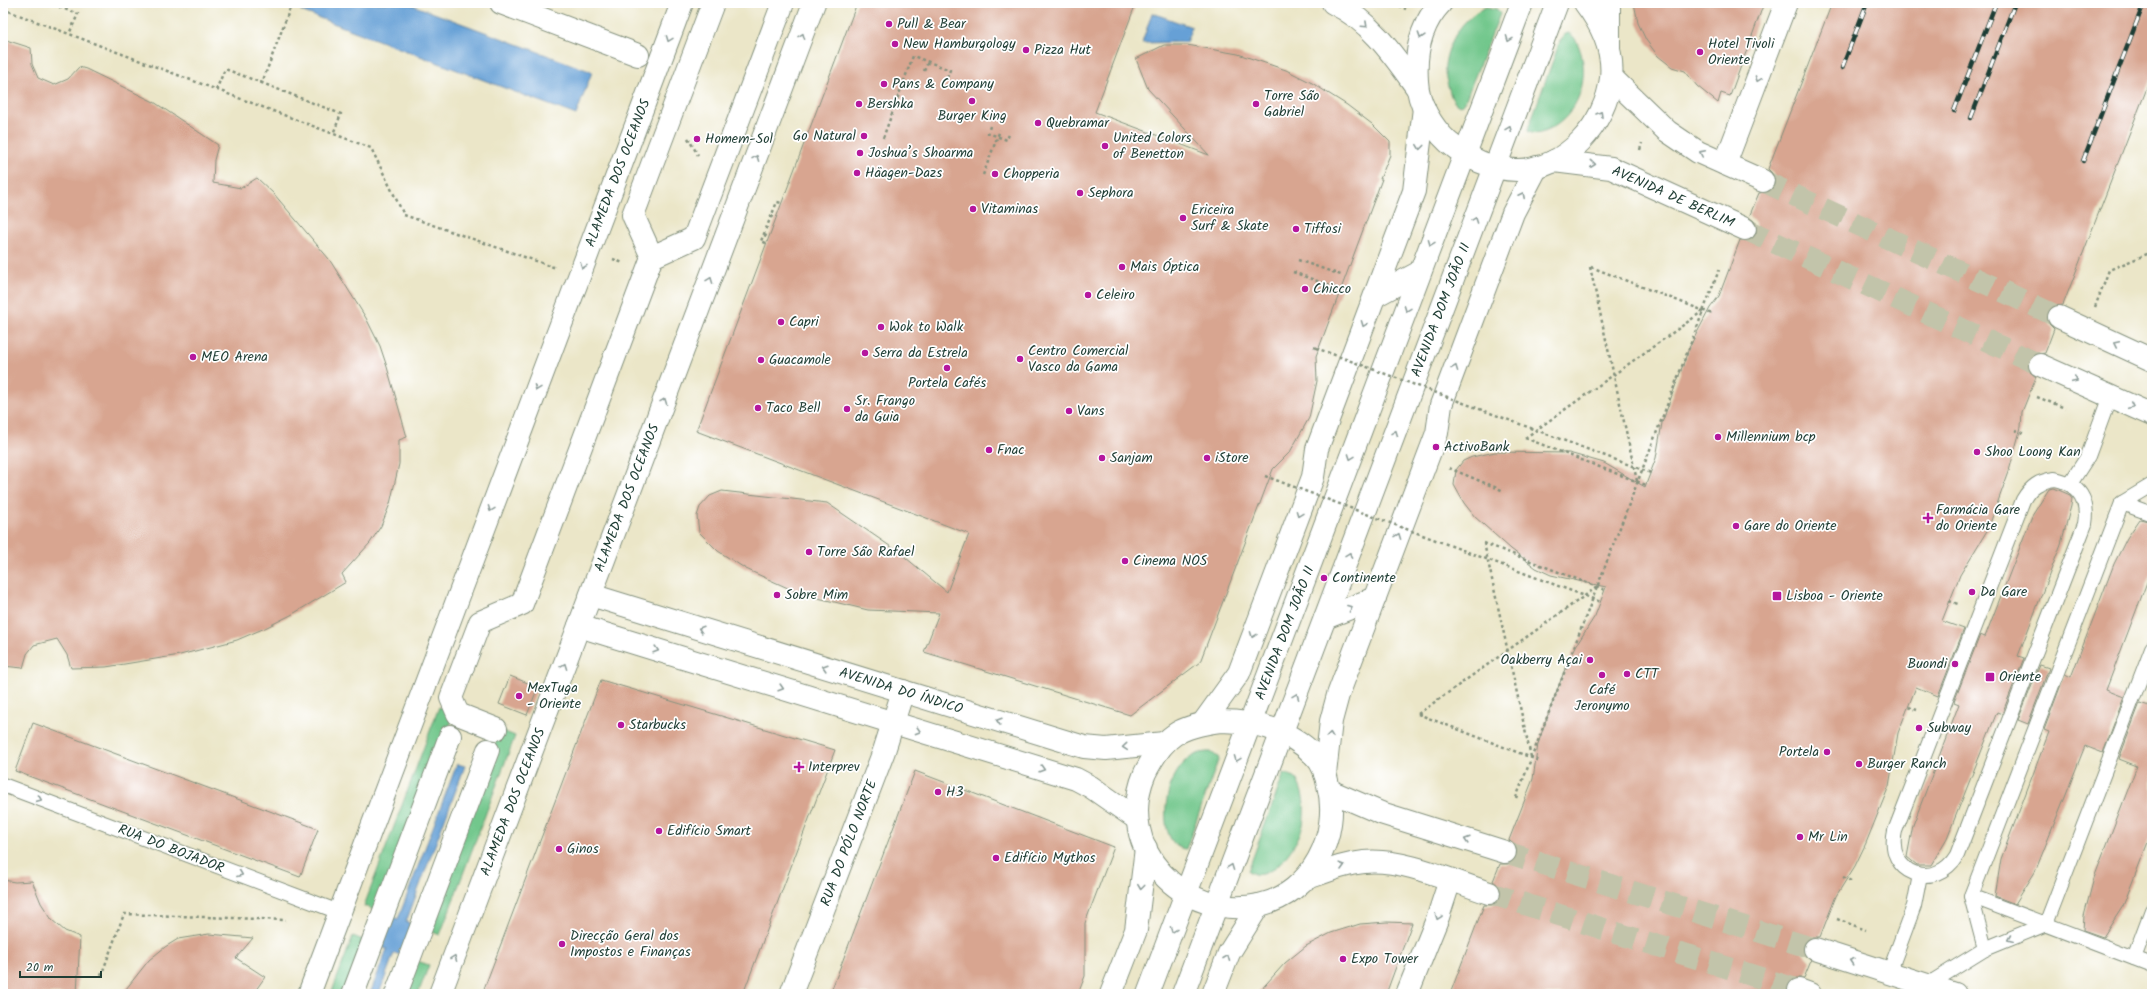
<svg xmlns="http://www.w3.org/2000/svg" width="2155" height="997" font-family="Kalam,sans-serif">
<rect width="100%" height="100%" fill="#fff"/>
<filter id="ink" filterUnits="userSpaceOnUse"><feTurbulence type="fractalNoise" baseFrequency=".025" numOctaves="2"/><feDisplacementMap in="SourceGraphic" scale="8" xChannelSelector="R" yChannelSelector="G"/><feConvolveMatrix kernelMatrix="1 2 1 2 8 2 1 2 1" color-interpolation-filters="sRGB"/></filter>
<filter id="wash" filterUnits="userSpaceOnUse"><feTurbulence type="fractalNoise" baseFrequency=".012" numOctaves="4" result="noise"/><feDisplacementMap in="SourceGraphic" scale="16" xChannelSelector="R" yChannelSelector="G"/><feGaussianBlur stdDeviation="0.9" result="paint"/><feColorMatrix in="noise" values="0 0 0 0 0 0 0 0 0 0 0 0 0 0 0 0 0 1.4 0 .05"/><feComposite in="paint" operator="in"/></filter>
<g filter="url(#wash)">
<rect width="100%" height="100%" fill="#ebe6c8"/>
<!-- green -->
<g fill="#72c78c" stroke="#488260">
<path d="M1486,7L1497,9L1500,14L1465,101L1460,106C1452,103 1451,96 1449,89C1447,82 1444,73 1445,65C1448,41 1464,16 1486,7Z"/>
<path d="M1568,33C1575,36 1576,41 1579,47C1591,78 1578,116 1548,130C1541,133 1535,136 1528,131L1529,126L1560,41L1564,35Z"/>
<polygon points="439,707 455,712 379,912 364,906"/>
<polygon points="500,730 515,736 440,935 425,929"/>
<path d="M1211,752L1219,758L1186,849C1151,848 1162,749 1211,752Z"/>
<path d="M1284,773L1295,777C1304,791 1306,809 1303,825C1299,844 1269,887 1248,871Z"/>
<polygon points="353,936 368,942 348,994 331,994"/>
<polygon points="414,960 429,965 418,994 401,994"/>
</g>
<!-- water -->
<g fill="#66a0d6" stroke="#426e85">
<polygon points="304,3 407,3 592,72 576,115 301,11"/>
<polygon points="1152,13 1192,27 1186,42 1142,43"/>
<polygon points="457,764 465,766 406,922 417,926 406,956 394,953 379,994 370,994 387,949 375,945 387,915 398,919"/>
</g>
<g id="blocks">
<!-- building -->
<g fill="#d8a590">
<polygon points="857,3 1136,3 1095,112 1209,155 1148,89 1136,59 1164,45 1187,45 1238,54 1286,70 1312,83 1347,105 1372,124 1390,142 1390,155 1380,179 1382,179 1316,356 1317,381 1309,418 1290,452 1273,469 1200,662 1130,715 924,652 939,613 868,610 801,594 746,569 718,551 699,532 697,516 700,507 710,496 722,491 827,503 900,553 947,592 969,534 696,431"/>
<polygon points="1634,3 1764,3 1730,96 1721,93 1718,103 1697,86 1685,71 1672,67 1658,56 1646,40 1638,23"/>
<polygon points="1832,3 2152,3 2152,75 2063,305 2052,307 2048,312 2049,324 2054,329 2045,353 2033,355 2028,360 2030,372 2036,377 2022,412 2021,427 2009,471 1988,529 1960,575 1942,621 1964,629 1938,696 1916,687 1898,733 1889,786 1866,843 1855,866 1836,896 1820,937 1812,937 1803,945 1803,952 1811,961 1804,978 1796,978 1787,985 1787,994 1450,994 1484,905 1492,905 1501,897 1501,890 1498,885 1493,881 1500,864 1508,864 1517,856 1517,849 1509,840 1533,779 1538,744 1546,720 1565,669 1576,646 1595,616 1606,587 1551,575 1536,568 1511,549 1475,517 1464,503 1454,485 1456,470 1463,461 1472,457 1495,452 1569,453 1604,463 1645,487 1656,458 1662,423 1689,348 1710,308 1719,296 1740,240 1752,239 1756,234 1755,222 1749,217 1759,193 1770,191 1775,186 1773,174 1768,169"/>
<polygon points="3,39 31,48 32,64 38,78 54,85 68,79 79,67 86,69 154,102 218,145 214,160 213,183 241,188 257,178 274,194 329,259 366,318 380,346 387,367 407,437 399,440 399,464 390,504 381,526 370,543 342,574 346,582 291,615 265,628 237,640 180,655 106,667 71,668 67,655 57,639 34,645 27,654 23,668 3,666"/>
<polygon points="2054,488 2070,495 2072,498 2071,506 2061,544 2018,656 2024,658 2002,714 1997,712 1947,838 1931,865 1917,865 1907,857 1913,825 1959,704 1954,702 1980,635 1985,637 2032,516 2049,489"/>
<polygon points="2140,519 2152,522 2152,569 2106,690 2124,697 2103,753 2085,746 2035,872 2015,904 1995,896 2001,859 2049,732 2044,730 2065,674 2071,677 2114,564 2127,538"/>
<polygon points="2040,665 2049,668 2028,724 2018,720"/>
<polygon points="510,676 538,687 527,715 499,704"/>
<polygon points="601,680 835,750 743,994 482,994"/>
<polygon points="2140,703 2152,707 2152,832 2123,906 2103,937 2083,930 2084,916 2094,878 2137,766 2119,759"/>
<polygon points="33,723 318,829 300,877 15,771"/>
<polygon points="915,771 1114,847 1085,923 1085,976 1078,994 830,994"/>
<polygon points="3,880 15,882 32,881 41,903 52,920 65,931 80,937 77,994 3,994"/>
<polygon points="1387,922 1412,923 1386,994 1257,994 1285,963 1306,946 1331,933 1360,924"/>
<polygon points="209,934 253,938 236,958 265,977 253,994 122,994 149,960 165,947 178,939"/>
</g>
</g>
</g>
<g filter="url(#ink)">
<use href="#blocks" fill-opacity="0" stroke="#85927e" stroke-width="1"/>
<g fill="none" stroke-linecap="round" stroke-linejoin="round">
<!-- secondary-tunnel -->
<g stroke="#c2c4aa" stroke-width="22" stroke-dasharray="22 11" stroke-linecap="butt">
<polyline points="1763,181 2059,317"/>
<polyline points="1745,229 2040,365"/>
<polyline points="1505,852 1815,949"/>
<polyline points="1489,893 1799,990"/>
</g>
<defs>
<g id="lane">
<path d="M2055,479C2079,484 2089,500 2085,524L1957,855C1935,892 1885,874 1895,831L2023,500C2031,486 2039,481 2055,479Z"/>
<polyline points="2070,484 2088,456 2110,396"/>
<polyline points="2122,503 2152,514"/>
<polyline points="3,785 339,912"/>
<polyline points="1971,896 2152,965"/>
<polyline points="1985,949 1971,896 2122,503 2152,485"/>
<polyline points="2134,958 2152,910"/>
<polyline points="1889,973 1914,906 1920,875"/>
<polyline points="1927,985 1985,949 2046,924 2152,648"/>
</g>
<g id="street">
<polyline points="501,3 638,55"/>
<path d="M1333,3C1371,21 1394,56 1417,88"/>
<polyline points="1609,3 1609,48"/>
<polyline points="1725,164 1786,3"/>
<polyline points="652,257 694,238 783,3"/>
<polyline points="1375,296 1420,272"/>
<polyline points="591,595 1084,747 1106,749 1164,743"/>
<polyline points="1325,618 1375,598"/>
<polyline points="579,626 1076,779 1091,787 1137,819"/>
<polyline points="1203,723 1239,673 1313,477 1317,449 1414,191 1424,108"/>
<polyline points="496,729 458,714 451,698 480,622 522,604 652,257 633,215 713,3"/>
<polyline points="1325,774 1331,721 1338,695 1437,433 1441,405 1513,213 1537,167"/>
<polyline points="309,994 682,3"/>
<polyline points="353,994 450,736"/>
<polyline points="396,994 488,750"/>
<polyline points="440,994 814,3"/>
<polyline points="791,994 884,751 903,691"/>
<polyline points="1111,994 1136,930 1146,848"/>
<polyline points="1213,994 1229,953 1259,905"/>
<polyline points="1407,994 1438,917 1450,880"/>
</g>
<g id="secondary">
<path d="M1441,3C1420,25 1415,52 1417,81C1418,104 1432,127 1448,142C1467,158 1492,170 1517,170C1566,170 1606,124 1611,78C1614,51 1601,24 1585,3"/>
<polyline points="1612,78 1667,131 1698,152 1763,181"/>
<polyline points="1554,161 1611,168 1745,229"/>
<polyline points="2059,317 2152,360"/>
<polyline points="2040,365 2152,415"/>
<path d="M1220,721C1256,721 1291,730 1316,757C1323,764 1326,775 1328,785C1341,834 1312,894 1259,905C1183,921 1113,848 1145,773C1152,759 1161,744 1174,735C1187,726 1205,723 1220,721Z"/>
<polyline points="1330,791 1381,813 1505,852"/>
<path d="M1305,879C1325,872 1343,864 1364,862C1403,858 1452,881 1489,893"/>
<polyline points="1815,949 1955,994"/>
<polyline points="1799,990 1810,994"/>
<polyline points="1148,994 1522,3"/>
<polyline points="1183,994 1557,3"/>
</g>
</defs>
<!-- lane casing -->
<use href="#lane" stroke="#85927e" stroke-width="16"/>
<!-- street casing -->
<use href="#street" stroke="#85927e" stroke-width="24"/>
<!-- secondary casing -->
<use href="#secondary" stroke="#85927e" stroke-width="24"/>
<!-- path -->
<g stroke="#85927e" stroke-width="2.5" stroke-dasharray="3 3" stroke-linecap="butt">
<polyline points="48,3 78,14 69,34"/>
<polyline points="292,3 262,83 341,114 333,134"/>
<polyline points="1393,3 1406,9"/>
<polyline points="3,9 371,148 404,215 556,268"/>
<polyline points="924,71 928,62"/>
<polyline points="216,90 225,69 262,83"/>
<polyline points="990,126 988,133 1007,140 1009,134"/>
<polyline points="688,138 698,155"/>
<polyline points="883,138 913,56 950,70 946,80"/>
<polyline points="1640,150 1642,143"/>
<polyline points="983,175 1000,130"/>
<polyline points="771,216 776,218"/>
<polyline points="764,235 769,237"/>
<polyline points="766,243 761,241 777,202 782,203"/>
<polyline points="613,259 623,263"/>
<polyline points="1298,260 1341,275"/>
<polyline points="1590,267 1637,481"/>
<polyline points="1591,267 1712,314"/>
<polyline points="1293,272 1336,288"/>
<polyline points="2095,307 2109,270 2152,252"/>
<polyline points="1314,347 1316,348"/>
<polyline points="2037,397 2065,408"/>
<polyline points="2015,430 2023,433"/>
<polyline points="1525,438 1703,311"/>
<polyline points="1525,438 1646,485"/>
<polyline points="1449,468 1504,491"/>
<polyline points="1484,543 1531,757"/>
<polyline points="1484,543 1605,590"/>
<polyline points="1949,601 1958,604"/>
<polyline points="1909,707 1917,710"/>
<polyline points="1418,714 1597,587"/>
<polyline points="1418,714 1540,761"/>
<polyline points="1516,798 1719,270"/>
<polyline points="1843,877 1851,881"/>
<polyline points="1837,919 1866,930"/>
<polyline points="101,976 124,914 286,920"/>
</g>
<!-- lane -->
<use href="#lane" stroke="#fff" stroke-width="14"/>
<!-- street -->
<use href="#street" stroke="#fff" stroke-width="22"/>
<!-- secondary -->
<use href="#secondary" stroke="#fff" stroke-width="22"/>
<defs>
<g id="rail">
<polyline points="1842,68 1867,3"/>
<polyline points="1954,111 1996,3"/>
<polyline points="1971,118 2015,3"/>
<polyline points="2083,161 2144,3"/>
</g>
</defs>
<!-- rail casing -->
<use href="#rail" stroke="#1f3d34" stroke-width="4.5"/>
<!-- rail -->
<use href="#rail" stroke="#fff" stroke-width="3" stroke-dasharray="9" stroke-linecap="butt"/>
<!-- path-bridge -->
<g stroke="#85927e" stroke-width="2.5" stroke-dasharray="3 3" stroke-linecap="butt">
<polyline points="1316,348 1651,473"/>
<polyline points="1265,476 1601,602"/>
</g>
</g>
<!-- one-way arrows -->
<defs><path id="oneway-chevron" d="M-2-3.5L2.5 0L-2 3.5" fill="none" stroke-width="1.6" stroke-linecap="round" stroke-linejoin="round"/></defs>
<g stroke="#8f9e9a">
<use href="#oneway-chevron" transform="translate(1365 25) rotate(43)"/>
<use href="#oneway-chevron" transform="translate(802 36) rotate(-69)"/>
<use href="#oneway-chevron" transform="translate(1421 36) rotate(108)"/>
<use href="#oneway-chevron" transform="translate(669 39) rotate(111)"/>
<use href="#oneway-chevron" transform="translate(1509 39) rotate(111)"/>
<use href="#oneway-chevron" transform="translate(1758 79) rotate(110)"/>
<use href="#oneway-chevron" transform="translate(1600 114) rotate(-60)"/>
<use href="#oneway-chevron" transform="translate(1509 129) rotate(-69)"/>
<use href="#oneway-chevron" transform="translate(1420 147) rotate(97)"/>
<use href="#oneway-chevron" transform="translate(1702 153) rotate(-154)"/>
<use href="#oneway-chevron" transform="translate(756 158) rotate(-69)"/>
<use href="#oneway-chevron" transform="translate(1593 164) rotate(5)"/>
<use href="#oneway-chevron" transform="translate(1522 195) rotate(-63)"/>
<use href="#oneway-chevron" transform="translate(1475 220) rotate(-70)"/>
<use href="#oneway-chevron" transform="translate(1431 243) rotate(111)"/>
<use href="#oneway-chevron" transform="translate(583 266) rotate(111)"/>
<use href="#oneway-chevron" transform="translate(710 280) rotate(-69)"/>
<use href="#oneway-chevron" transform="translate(1407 309) rotate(111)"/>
<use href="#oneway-chevron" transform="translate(1364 324) rotate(111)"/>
<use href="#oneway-chevron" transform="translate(2116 344) rotate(-155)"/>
<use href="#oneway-chevron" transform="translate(1455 368) rotate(-69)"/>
<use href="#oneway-chevron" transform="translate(2075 380) rotate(25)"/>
<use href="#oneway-chevron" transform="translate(537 388) rotate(111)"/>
<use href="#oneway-chevron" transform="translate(664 401) rotate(-69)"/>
<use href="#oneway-chevron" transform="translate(2131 406) rotate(25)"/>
<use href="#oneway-chevron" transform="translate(1395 433) rotate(-69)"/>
<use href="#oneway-chevron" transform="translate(1351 457) rotate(110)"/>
<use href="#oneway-chevron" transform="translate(491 509) rotate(111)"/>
<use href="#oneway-chevron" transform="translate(1299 514) rotate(111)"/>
<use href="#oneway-chevron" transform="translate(1398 536) rotate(-69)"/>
<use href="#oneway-chevron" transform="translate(1349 555) rotate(-69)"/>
<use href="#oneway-chevron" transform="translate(1350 608) rotate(-21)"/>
<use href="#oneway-chevron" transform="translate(701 629) rotate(-163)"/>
<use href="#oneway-chevron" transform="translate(1253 635) rotate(111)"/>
<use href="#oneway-chevron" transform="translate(656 650) rotate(17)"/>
<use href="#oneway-chevron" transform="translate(564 666) rotate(-69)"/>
<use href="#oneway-chevron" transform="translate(825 667) rotate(-163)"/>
<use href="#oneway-chevron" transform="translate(781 688) rotate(17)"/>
<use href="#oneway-chevron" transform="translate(1296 696) rotate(-69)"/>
<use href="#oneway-chevron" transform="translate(999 721) rotate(-163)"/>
<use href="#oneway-chevron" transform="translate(918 731) rotate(17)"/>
<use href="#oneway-chevron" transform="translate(1330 735) rotate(-84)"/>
<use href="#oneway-chevron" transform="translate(1125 747) rotate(175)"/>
<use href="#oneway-chevron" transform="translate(1237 759) rotate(111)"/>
<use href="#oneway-chevron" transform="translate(1042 769) rotate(17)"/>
<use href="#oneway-chevron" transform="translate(39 799) rotate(21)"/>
<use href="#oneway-chevron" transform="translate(1467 840) rotate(-163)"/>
<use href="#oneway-chevron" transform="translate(1342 866) rotate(-15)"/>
<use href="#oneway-chevron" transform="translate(1231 867) rotate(-69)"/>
<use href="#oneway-chevron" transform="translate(240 874) rotate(21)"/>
<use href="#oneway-chevron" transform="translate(1141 887) rotate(97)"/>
<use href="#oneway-chevron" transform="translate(1438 917) rotate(110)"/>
<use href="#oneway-chevron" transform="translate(1173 930) rotate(111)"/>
<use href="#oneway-chevron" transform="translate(2010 939) rotate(157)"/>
<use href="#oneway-chevron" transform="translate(454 958) rotate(-69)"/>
<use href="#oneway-chevron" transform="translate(1227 958) rotate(-68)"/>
<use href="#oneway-chevron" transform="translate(1852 961) rotate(-162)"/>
</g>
</g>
<!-- markers -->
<g fill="#b5179e" stroke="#fff" stroke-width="1.5">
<circle cx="889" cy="24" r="4"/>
<circle cx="895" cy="44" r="4"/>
<circle cx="1026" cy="50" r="4"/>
<circle cx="1700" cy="52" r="4"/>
<circle cx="884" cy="84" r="4"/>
<circle cx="972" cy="101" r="4"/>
<circle cx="859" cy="104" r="4"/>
<circle cx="1256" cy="104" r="4"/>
<circle cx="1038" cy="123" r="4"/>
<circle cx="864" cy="136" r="4"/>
<circle cx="697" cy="139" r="4"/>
<circle cx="1105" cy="146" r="4"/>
<circle cx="860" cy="153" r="4"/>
<circle cx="857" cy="173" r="4"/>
<circle cx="995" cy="174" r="4"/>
<circle cx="1080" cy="193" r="4"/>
<circle cx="973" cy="209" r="4"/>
<circle cx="1183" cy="218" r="4"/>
<circle cx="1296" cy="229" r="4"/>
<circle cx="1122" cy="267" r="4"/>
<circle cx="1305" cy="289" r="4"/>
<circle cx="1088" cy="295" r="4"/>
<circle cx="781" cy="322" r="4"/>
<circle cx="881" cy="327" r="4"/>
<circle cx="865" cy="353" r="4"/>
<circle cx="193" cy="357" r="4"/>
<circle cx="1020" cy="359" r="4"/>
<circle cx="761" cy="360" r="4"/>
<circle cx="947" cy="368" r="4"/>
<circle cx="758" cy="408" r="4"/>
<circle cx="847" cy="409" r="4"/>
<circle cx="1069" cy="411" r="4"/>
<circle cx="1718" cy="437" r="4"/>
<circle cx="1436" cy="447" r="4"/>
<circle cx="989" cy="450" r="4"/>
<circle cx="1977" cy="452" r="4"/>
<circle cx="1102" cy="458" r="4"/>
<circle cx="1207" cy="458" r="4"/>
<path d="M1926 512h4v4h4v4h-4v4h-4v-4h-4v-4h4z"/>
<circle cx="1736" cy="526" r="4"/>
<circle cx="809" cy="552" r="4"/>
<circle cx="1125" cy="561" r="4"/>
<circle cx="1324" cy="578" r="4"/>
<circle cx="1972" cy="592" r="4"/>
<circle cx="777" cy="595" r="4"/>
<rect x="1772" y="591" width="10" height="10" rx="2"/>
<circle cx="1590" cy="660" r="4"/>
<circle cx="1955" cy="664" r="4"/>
<circle cx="1627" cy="674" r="4"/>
<circle cx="1602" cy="675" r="4"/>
<rect x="1985" y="672" width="10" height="10" rx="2"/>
<circle cx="519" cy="696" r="4"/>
<circle cx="621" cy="725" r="4"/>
<circle cx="1919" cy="728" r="4"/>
<circle cx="1827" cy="752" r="4"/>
<circle cx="1859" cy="764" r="4"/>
<path d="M797 761h4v4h4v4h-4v4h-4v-4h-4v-4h4z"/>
<circle cx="938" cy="792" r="4"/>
<circle cx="659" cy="831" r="4"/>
<circle cx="1800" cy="837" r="4"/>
<circle cx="559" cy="849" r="4"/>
<circle cx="996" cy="858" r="4"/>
<circle cx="562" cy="944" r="4"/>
<circle cx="1343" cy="959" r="4"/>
</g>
<g text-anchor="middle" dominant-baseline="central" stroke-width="3.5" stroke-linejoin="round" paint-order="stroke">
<!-- poi labels -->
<g font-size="14" fill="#1f3d34" stroke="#fff" text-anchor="start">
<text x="897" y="24">Pull &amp; Bear</text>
<text x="903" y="44">New Hamburgology</text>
<text x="1708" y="44">Hotel Tivoli<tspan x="1708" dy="16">Oriente</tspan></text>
<text x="1034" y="50">Pizza Hut</text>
<text x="892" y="84">Pans &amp; Company</text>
<text x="1264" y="96">Torre São<tspan x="1264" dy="16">Gabriel</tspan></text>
<text x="867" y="104">Bershka</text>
<text x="972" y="116" text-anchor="middle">Burger King</text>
<text x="1046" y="123">Quebramar</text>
<text x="856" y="136" text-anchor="end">Go Natural</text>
<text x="1113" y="138">United Colors<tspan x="1113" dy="16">of Benetton</tspan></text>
<text x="705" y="139">Homem-Sol</text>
<text x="868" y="153">Joshua’s Shoarma</text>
<text x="865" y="173">Häagen-Dazs</text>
<text x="1003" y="174">Chopperia</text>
<text x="1088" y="193">Sephora</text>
<text x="981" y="209">Vitaminas</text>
<text x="1191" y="210">Ericeira<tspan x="1191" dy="16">Surf &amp; Skate</tspan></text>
<text x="1304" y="229">Tiffosi</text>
<text x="1130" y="267">Mais Óptica</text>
<text x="1313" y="289">Chicco</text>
<text x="1096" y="295">Celeiro</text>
<text x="789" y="322">Capri</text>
<text x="889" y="327">Wok to Walk</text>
<text x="1028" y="351">Centro Comercial<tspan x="1028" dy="16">Vasco da Gama</tspan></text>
<text x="873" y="353">Serra da Estrela</text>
<text x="201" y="357">MEO Arena</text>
<text x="769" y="360">Guacamole</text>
<text x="947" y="383" text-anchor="middle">Portela Cafés</text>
<text x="855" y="401">Sr. Frango<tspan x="855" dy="16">da Guia</tspan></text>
<text x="766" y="408">Taco Bell</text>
<text x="1077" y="411">Vans</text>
<text x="1726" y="437">Millennium bcp</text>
<text x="1444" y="447">ActivoBank</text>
<text x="997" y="450">Fnac</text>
<text x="1985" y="452">Shoo Loong Kan</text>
<text x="1110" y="458">Sanjam</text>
<text x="1215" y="458">iStore</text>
<text x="1936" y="510">Farmácia Gare<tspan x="1936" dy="16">do Oriente</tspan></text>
<text x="1744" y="526">Gare do Oriente</text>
<text x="817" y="552">Torre São Rafael</text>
<text x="1133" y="561">Cinema NOS</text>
<text x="1332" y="578">Continente</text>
<text x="1980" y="592">Da Gare</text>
<text x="785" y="595">Sobre Mim</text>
<text x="1786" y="596">Lisboa - Oriente</text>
<text x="1582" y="660" text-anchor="end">Oakberry Açai</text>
<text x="1947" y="664" text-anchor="end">Buondi</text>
<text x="1635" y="674">CTT</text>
<text x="1999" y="677">Oriente</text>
<text x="527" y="688">MexTuga<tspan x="527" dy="16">- Oriente</tspan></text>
<text x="1602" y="690" text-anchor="middle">Café<tspan x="1602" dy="16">Jeronymo</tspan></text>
<text x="629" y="725">Starbucks</text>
<text x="1927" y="728">Subway</text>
<text x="1819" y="752" text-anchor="end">Portela</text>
<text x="1867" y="764">Burger Ranch</text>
<text x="808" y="767">Interprev</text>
<text x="946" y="792">H3</text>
<text x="667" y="831">Edifício Smart</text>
<text x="1808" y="837">Mr Lin</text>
<text x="567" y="849">Ginos</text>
<text x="1004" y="858">Edifício Mythos</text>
<text x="570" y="936">Direcção Geral dos<tspan x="570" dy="16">Impostos e Finanças</tspan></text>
<text x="1351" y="959">Expo Tower</text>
</g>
<!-- street labels -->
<g font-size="14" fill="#1f3d34" stroke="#fff">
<text transform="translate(618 173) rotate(-69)">ALAMEDA DOS OCEANOS</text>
<text transform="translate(1673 197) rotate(24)">AVENIDA DE BERLIM</text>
<text transform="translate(1441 310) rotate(-69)">AVENIDA DOM JOÃO II</text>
<text transform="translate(627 498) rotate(-69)">ALAMEDA DOS OCEANOS</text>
<text transform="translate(1285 633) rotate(-69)">AVENIDA DOM JOÃO II</text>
<text transform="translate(901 691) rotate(17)">AVENIDA DO ÍNDICO</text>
<text transform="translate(513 802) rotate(-69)">ALAMEDA DOS OCEANOS</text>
<text transform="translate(849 843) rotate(-69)">RUA DO PÓLO NORTE</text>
<text transform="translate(171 849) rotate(21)">RUA DO BOJADOR</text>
</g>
</g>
<!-- margin -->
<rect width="2155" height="997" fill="none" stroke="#fff" stroke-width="16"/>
<!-- scale -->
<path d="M20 971v6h81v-6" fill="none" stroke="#1f3d34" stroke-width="2"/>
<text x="26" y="971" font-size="12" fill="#1f3d34" stroke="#ffffff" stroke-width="3" paint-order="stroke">20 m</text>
</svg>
